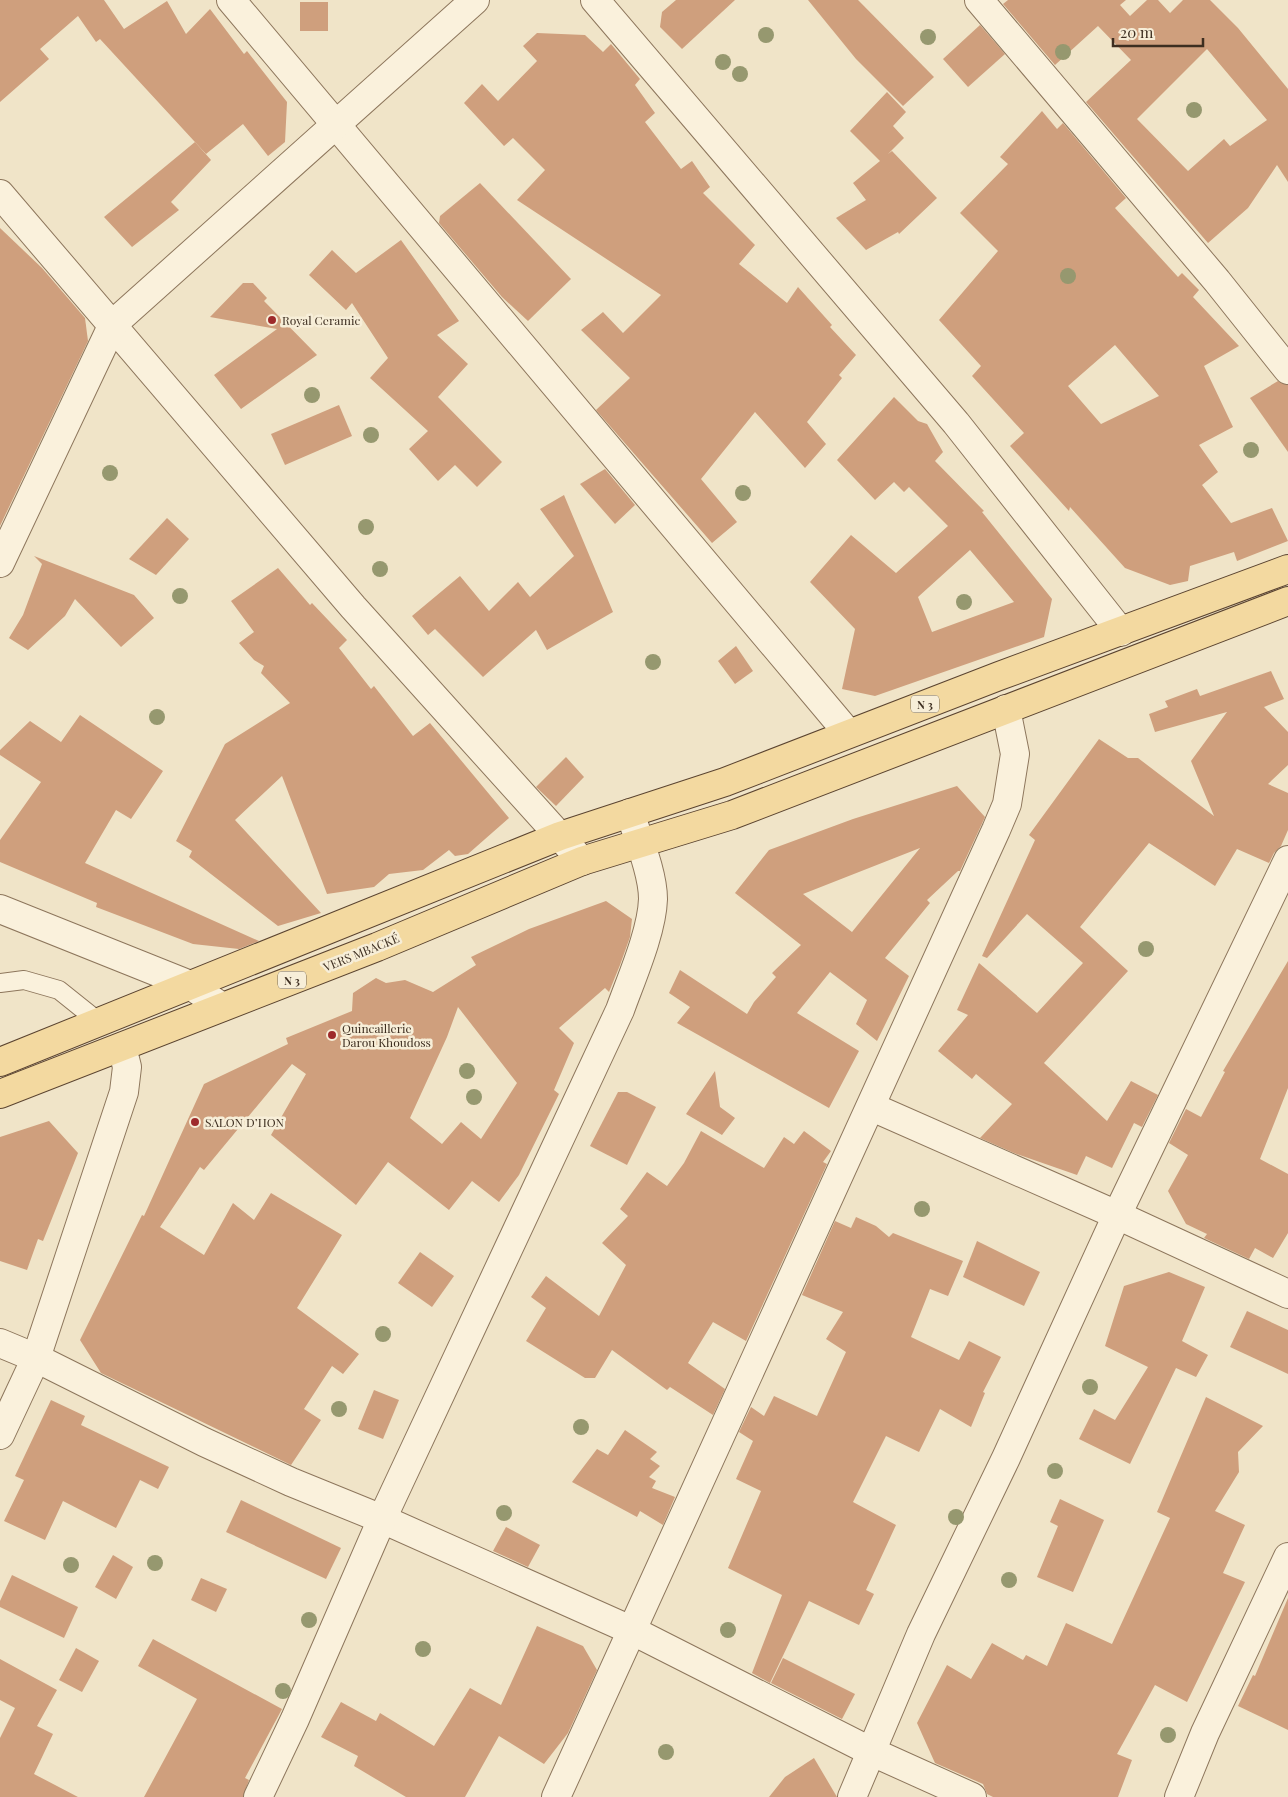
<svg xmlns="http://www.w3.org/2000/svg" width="1288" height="1797" font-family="'Playfair Display',serif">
<rect width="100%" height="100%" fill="#f0e4c8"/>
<!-- building -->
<g fill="#cf9f7d" fill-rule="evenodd">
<polygon points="0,0 104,0 124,29 167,1 186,34 210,9 244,54 247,51 287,102 285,142 268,156 243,124 206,154 100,39 96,42 78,16 40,49 49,59 0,102"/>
<polygon points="676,0 735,0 682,49 660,27 662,12"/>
<polygon points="808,0 858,0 934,77 903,106 856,59"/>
<path d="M1008,0H1126L1120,5L1130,16L1147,0H1158L1170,13L1183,0H1210L1238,28L1288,89V182L1277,165L1248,208L1208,243L1086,102L1131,60L1098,26L1055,65L1003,4ZM1207,49L1267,120L1230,146L1224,139L1188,171L1137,119Z"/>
<rect x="300" y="2" width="28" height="29"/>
<polygon points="980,25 1005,54 968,87 943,59"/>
<polygon points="537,33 585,35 603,52 611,44 640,79 635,85 655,113 645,122 681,169 692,161 710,187 703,193 755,245 739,264 787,303 798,287 832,325 830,327 856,355 839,375 842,378 807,422 826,444 805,468 755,412 701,479 737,522 712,543 596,410 630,378 581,330 603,312 623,333 661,295 517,200 545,170 513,138 504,146 464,103 482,84 498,101 537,61 523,46"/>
<polygon points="887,92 906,112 893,126 904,138 888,154 892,151 937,198 899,234 898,232 866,250 836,218 866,200 853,183 880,161 850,131"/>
<path d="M1042,111L1057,129L1063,123L1126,198L1115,208L1178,277L1182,273L1199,290L1193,297L1239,346L1204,366L1233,427L1199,445L1218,472L1202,485L1231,523L1272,508L1288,541L1237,561L1234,552L1190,566L1188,581L1170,585L1125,568L1070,507L1069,511L1010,446L1024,433L972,376L981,366L939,320L998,251L960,213L1008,164L1000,157ZM1115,345L1159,396L1101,424L1068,386Z"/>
<polygon points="195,142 211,160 171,202 179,210 132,247 104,217"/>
<polygon points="480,183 571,279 528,321 502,297 439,223 440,216"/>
<polygon points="0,228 42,268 85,318 88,341 0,526"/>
<polygon points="401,240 459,321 437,335 468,364 438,397 502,462 477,487 455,465 438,481 409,449 428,431 370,378 388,358 352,303 346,310 309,275 332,250 356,273"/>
<polygon points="243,283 253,283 267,298 264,301 317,355 241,409 214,375 277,329 210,317"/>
<polygon points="1278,381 1288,385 1288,452 1250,398"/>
<path d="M894,397L918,421L927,424L943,452L935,461L984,511L982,512L1052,599L1044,637L875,696L842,689L855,629L810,582L851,535L896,573L948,526L909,487L904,492L894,482L875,500L837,460ZM970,550L1014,602L932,632L918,597Z"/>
<polygon points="339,405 352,436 285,465 271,434"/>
<polygon points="605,469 635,505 615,524 580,484"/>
<polygon points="564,495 613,612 547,650 536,630 483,677 435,629 428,635 412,616 460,576 489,611 518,582 530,597 574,556 540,509"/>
<polygon points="167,518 189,539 156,575 129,559"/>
<polygon points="34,556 134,595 154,618 121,647 75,599 65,616 28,650 9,638 23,615 42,564"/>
<polygon points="278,568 310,605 312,603 347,640 339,648 371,689 374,686 413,736 430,723 509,818 468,854 455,856 449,850 423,870 389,874 374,887 327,894 282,776 235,820 321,913 278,926 189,857 192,851 176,841 225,744 290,703 261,673 264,666 254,660 239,643 254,632 231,601"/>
<polygon points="736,646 753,671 735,684 718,661"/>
<polygon points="1271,671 1284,699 1264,707 1288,732 1288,765 1268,784 1288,793 1288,830 1281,846 1274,853 1269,863 1237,849 1215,886 1149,843 1080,927 1128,971 1044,1063 1107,1121 1131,1081 1158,1095 1142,1127 1134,1123 1112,1168 1086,1156 1077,1175 1014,1153 980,1138 1012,1104 976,1074 972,1079 938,1051 968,1015 957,1010 979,963 1037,1013 1083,963 1027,914 987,958 982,956 1035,840 1029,835 1099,739 1128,758 1138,758 1214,816 1191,761 1227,712 1155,732 1149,714 1168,707 1165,701 1197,689 1200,696"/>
<polygon points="80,715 163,771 131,819 116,810 85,863 259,941 239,949 193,944 96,907 97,903 0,862 0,840 41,782 0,755 0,750 30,721 61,742"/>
<polygon points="566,757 584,777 556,806 536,787"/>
<path d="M957,786L985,817L960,871H958L927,900L930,903L885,958L909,976L877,1041L856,1024L867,1000L830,972L797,1013L859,1051L829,1108L677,1023L690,1007L669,993L680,970L747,1014L754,1002L776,977L772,973L801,945L735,893L769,850L853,819ZM920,848L852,932L803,894Z"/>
<path d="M606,901L632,919L630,937L620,965L609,992L605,988L559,1028L574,1043L554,1090L559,1094L519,1175L499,1202L472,1181L449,1210L388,1162L356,1205L271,1135L306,1074L292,1064L204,1170L200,1167L160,1227L204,1255L233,1203L254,1220L271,1193L342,1235L297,1308L359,1354L343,1374L332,1366L304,1409L321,1420L291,1465L101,1373L80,1340L142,1215L144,1216L204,1084L288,1044L286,1038L352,1011L353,993L376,978L386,983L405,980L433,992L476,965L471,957L529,929ZM458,1007L517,1083L481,1139L461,1122L442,1144L410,1118L447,1037Z"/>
<polygon points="1288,961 1288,1088 1260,1159 1288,1174 1288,1233 1273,1258 1255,1248 1249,1259 1204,1238 1207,1234 1186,1224 1168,1191 1188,1155 1169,1143 1186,1109 1201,1117 1225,1072 1223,1071"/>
<polygon points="715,1071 720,1107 735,1118 722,1135 686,1114"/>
<polygon points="618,1092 627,1092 656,1107 627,1165 590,1146"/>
<polygon points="49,1121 78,1153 43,1241 38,1239 27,1270 0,1261 0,1137"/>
<polygon points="701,1131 764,1168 784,1137 794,1144 804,1131 831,1151 823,1162 827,1164 746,1341 713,1322 688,1363 725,1389 713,1415 670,1387 667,1390 612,1350 595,1378 585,1378 526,1341 546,1308 531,1297 546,1276 599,1316 626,1265 602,1243 628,1216 620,1209 647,1172 667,1186 684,1163"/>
<polygon points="856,1217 876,1226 889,1237 893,1233 963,1261 948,1296 930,1289 911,1337 959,1360 969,1341 1001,1357 983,1392 985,1393 971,1427 940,1409 919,1452 886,1436 853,1502 896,1525 866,1590 874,1594 859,1625 809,1601 770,1683 752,1673 782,1595 728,1568 761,1491 736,1479 753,1441 739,1432 751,1407 764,1416 774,1396 817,1416 846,1352 826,1339 843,1312 802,1295 835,1221 851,1228"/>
<polygon points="977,1241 1040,1272 1024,1306 963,1277"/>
<polygon points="420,1252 454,1276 432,1307 398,1283"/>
<polygon points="1169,1272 1205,1287 1182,1341 1208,1355 1196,1377 1176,1368 1130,1464 1079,1439 1094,1409 1115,1420 1148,1367 1105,1346 1124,1286"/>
<polygon points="1247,1311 1288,1330 1288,1374 1230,1347"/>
<polygon points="374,1390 399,1400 383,1439 358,1429"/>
<polygon points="1206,1397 1263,1426 1238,1452 1239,1472 1215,1511 1245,1525 1223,1573 1245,1582 1187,1702 1155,1685 1117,1754 1132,1760 1118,1797 993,1797 987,1794 983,1784 935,1763 917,1723 947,1665 971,1679 992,1643 1023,1660 1026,1655 1047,1666 1066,1623 1112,1644 1170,1518 1157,1512"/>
<polygon points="51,1400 85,1416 81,1425 169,1467 158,1489 140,1480 116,1528 63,1501 45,1540 4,1521 24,1480 15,1476"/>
<polygon points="625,1430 657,1452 650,1459 660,1466 649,1477 656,1481 652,1488 675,1497 663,1525 640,1511 637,1517 572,1482 597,1449 608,1455"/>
<polygon points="1060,1499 1104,1520 1073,1592 1037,1577 1058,1526 1050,1522"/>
<polygon points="241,1500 341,1548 326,1579 226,1532"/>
<polygon points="506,1527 540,1545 528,1567 493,1551"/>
<polygon points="113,1555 133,1567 116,1599 95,1587"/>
<polygon points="12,1575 78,1607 64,1638 0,1607 0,1601"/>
<polygon points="201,1578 227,1589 216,1612 191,1600"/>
<polygon points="1288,1598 1288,1730 1238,1706 1253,1675 1255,1676"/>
<polygon points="537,1626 583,1646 597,1670 568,1733 544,1764 499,1736 465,1797 406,1797 354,1766 358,1756 321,1737 341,1702 376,1721 380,1713 434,1746 470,1688 501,1705"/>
<polygon points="153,1639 282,1709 245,1778 249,1780 243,1797 144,1797 197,1699 138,1666"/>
<polygon points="76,1648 99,1661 82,1692 59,1680"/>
<polygon points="783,1658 855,1694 842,1719 771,1683"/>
<polygon points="0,1659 57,1690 37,1726 53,1734 34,1774 78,1797 0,1797 0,1738 15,1708 0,1700"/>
<polygon points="814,1758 837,1797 769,1797 785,1777"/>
</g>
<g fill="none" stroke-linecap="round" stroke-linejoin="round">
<defs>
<polyline id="service" points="0,983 24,980 59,990 99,1022"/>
<g id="minor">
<polyline points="231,0 848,733"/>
<polyline points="595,0 956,423 1121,632"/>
<polyline points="979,0 1217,281 1288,370"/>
<polyline points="0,194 353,607 582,861"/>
<polyline points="0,563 113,324 475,0"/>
<polyline points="0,909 190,985 222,1007"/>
<polyline points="872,1107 1117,1215 1288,1294"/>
<polyline points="0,1343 36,1358 204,1442 291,1482 382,1519 633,1631 870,1751 972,1797"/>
<polyline points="0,1435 36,1358 124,1092 127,1067 122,1047"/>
<path d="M258,1797L295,1719L382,1519L620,1010C631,979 652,932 653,899C653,873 638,838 630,813"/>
<polyline points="556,1797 996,830 1007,804 1015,754 1006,709"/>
<polyline points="852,1797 921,1634 1006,1458 1117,1215 1288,860"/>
<polyline points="1179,1797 1205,1733 1288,1557"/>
</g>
<g id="primary">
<polyline points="0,1062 560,836 725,782 999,676 1288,569"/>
<polyline points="0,1094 377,947 582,861 732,815 1288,601"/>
</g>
</defs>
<!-- service casing -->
<use href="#service" stroke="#8d765c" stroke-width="20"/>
<!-- minor casing -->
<use href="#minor" stroke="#8d765c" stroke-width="30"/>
<!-- primary casing -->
<use href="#primary" stroke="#5b4430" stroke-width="30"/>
<!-- service -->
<use href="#service" stroke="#faf1dc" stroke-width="18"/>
<!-- minor -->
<use href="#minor" stroke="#faf1dc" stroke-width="28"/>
<!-- primary -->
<use href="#primary" stroke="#f3d9a0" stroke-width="28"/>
</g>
<!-- trees -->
<g fill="#96986f">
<circle cx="766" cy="35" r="8"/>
<circle cx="928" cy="37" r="8"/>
<circle cx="1063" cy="52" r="8"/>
<circle cx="723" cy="62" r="8"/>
<circle cx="740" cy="74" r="8"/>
<circle cx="1194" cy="110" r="8"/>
<circle cx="1068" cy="276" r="8"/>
<circle cx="312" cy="395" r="8"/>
<circle cx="371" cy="435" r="8"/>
<circle cx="1251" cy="450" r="8"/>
<circle cx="110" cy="473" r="8"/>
<circle cx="743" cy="493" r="8"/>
<circle cx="366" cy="527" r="8"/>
<circle cx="380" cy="569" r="8"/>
<circle cx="180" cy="596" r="8"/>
<circle cx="964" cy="602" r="8"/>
<circle cx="653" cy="662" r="8"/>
<circle cx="157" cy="717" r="8"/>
<circle cx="1146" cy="949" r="8"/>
<circle cx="467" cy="1071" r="8"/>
<circle cx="474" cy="1097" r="8"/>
<circle cx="922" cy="1209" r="8"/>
<circle cx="383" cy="1334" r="8"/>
<circle cx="1090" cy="1387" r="8"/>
<circle cx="339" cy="1409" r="8"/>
<circle cx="581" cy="1427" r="8"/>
<circle cx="1055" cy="1471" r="8"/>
<circle cx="504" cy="1513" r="8"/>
<circle cx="956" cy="1517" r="8"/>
<circle cx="155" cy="1563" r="8"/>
<circle cx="71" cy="1565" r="8"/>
<circle cx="1009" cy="1580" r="8"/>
<circle cx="309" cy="1620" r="8"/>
<circle cx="728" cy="1630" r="8"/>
<circle cx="423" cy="1649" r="8"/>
<circle cx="283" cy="1691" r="8"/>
<circle cx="1168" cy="1735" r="8"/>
<circle cx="666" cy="1752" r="8"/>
</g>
<!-- markers -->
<g fill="#9e2a2b" stroke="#f7eed8" stroke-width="2">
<circle cx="272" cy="320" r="5"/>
<circle cx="332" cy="1035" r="5"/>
<circle cx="195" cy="1122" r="5"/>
</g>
<g text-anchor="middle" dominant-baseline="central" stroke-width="5" stroke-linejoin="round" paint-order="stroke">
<!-- shield labels -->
<g fill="#f7eed8" stroke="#756857" stroke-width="1">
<rect x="911" y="695.5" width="28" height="17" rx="4"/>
<rect x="278" y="971.5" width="28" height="17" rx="4"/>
</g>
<g font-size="11" font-weight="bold" fill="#3d2e20">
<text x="925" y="704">N 3</text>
<text x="292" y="980">N 3</text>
</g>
<!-- poi labels -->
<g font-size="12" fill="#3d2e20" stroke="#f7eed8" text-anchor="start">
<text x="282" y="320">Royal Ceramic</text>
<text x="342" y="1028">Quincaillerie<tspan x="342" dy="14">Darou Khoudoss</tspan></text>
<text x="205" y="1122">SALON D’HON</text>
</g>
<!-- street labels -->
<g font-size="12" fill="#3d2e20" stroke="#f7eed8">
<text transform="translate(361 952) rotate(-22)">VERS MBACKÉ</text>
</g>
</g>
<!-- scale -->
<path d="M1113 38v8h90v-8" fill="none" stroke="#3d2e20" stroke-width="2.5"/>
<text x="1120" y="38" font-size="15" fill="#3d2e20" stroke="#f7eed8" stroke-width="4" paint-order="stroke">20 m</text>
</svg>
